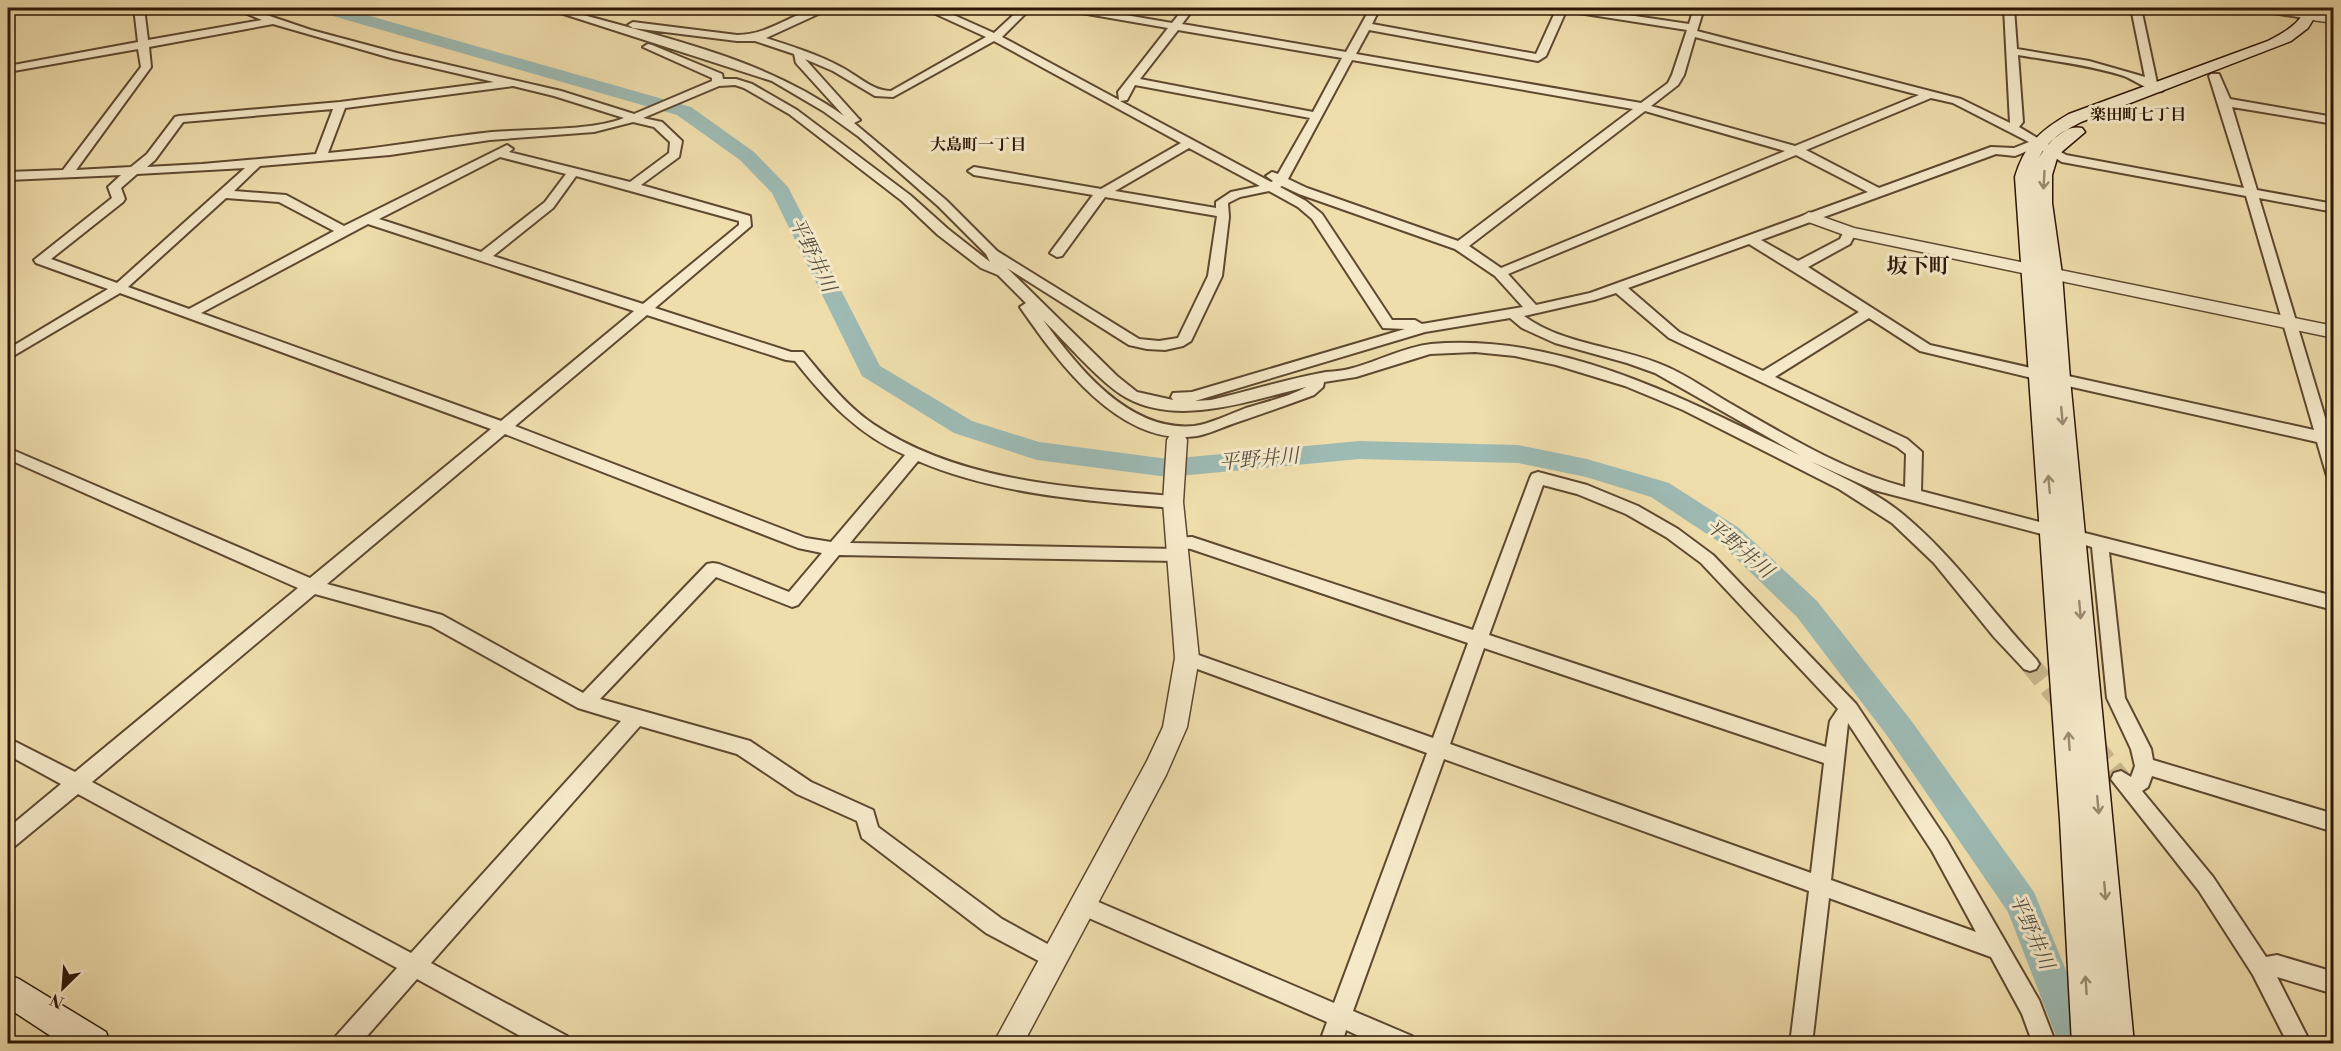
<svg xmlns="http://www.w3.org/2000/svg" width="2341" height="1051" font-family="'Libre Bodoni','Noto Serif JP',serif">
<rect width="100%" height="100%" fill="#efddac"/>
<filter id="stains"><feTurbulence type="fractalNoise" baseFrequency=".00333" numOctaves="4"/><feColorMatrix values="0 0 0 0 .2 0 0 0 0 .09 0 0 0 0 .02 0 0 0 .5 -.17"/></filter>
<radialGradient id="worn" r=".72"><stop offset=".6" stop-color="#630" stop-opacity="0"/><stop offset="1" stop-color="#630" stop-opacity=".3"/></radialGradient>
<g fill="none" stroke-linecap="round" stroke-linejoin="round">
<!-- river -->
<polygon fill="#9dbab3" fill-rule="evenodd" points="317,8 342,8 691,107 754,152 788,187 880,366 972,421 1039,442 1168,459 1359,441 1518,445 1587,459 1669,483 1739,528 1817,601 1910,719 2034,892 2096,1044 2059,1044 2008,912 1888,737 1797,617 1719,542 1651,497 1586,477 1518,463 1359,459 1168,477 1037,460 954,433 862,376 772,193 740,160 677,115 319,12"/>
<!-- minor-tunnel -->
<g stroke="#c8b58b" stroke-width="20" stroke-dasharray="20 10" stroke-linecap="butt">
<polyline points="2030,664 2063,705"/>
<polyline points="2094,745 2121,779"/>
</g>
<defs>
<g id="minor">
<path d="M134,8H144L148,40L262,20L233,8H246L311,30L397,53L561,91L634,114L712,81V78L643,47L648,44L652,45L722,74L723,79H736L752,84L797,110L910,195L948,229L990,262L986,254L938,206L859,137L823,111L772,81L545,8H559C655,36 761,56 844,116L796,63L794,54L755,41H737L633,28L628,25L633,22L737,35C773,35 796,8 828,8L827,10L766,38C791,46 817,54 841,67C857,75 872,91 891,91L986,37L927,10L926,8H938L994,33L1021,8H1031L1002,37L1119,100L1118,92L1168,28L1070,11L1065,8H1085L1172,23L1184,8H1194L1182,24L1346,52L1367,14L1355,8H1371L1377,14L1372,24L1536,54L1557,8H1581L1689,24L1694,8H1704L1697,31L1961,99L2010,123L2004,8H2014L2017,49L2089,61L2145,77L2131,8H2141L2157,83L2164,89L2162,91C2151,93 2135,80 2124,76C2089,65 2053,61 2018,55L2023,122L2019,127L2066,155L2244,188L2209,76L2211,74H2219L2230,99L2334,117V124L2232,107L2257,190L2334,204V212L2259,198L2330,434L2334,435V478L2328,477L2326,473L2317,442L2059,384L2052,379L2059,374L2314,430L2246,196L2062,162L2037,147L2015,156L1996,154L1761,240L1798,261L1840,239L1845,229H1855L1856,232L1850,244L1808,267L1930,345L2040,370L2047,375L2040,380L1920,351L1869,318L1775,377L1907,439L1922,452L1921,491L2059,527L2061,531L2059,535L2053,537L1874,490L1810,461C1842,477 1878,493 1905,516C1955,558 1992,612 2036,659L2039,664L2036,669L2030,671L2024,669L1994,637L1934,563L1892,523L1839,489L1683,410L1625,386L1556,365L1515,356L1475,352L1430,354L1356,377L1324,382L1323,387L1314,395C1287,405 1259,415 1232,424C1221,428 1208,434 1197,436C1120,448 1058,362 1020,307L1026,303L998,275L981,268L938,235L902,201L789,114L744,88L735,85L719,86L643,118L662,122L682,141L679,157L641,185L750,216L751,226L655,308L791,352H803C824,377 845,405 873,424C959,482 1072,488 1173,496L1179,498L1181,502L1179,506L1173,508C1088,501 998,495 918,461L850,543L1177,549L1183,551L1185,555L1183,559L1177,561L839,555L798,605L792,607L716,577L600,699L750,741L811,782L873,810L878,827L1002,919L1062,952L1065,959L1062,966L1054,969L986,933L862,838L857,821L797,794L737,754L640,726L431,963L567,1036L570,1044H535L417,979L360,1044H333L336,1036L397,968L78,794L15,846L8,849V828L61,784L8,755V738L75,772L298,588L8,459V448L310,578L491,429L120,293L8,359V349L108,289L36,263L34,260L112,198L108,187L121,175L8,180V172L63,170L141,67L138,49L8,72V66L138,42ZM1566,11L1687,30L1672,75L1668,83L1641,103L1356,54L1369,30L1538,61L1546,56ZM273,24L391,58L494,82L340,102L179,116L175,117L147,154L131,167L76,170L151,67L149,47ZM1178,30L1342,58L1313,112L1140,79ZM1695,37L1919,95L1795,146L1651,106L1678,85L1684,75ZM994,41L1181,143L1101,189L974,167L968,171L974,175L1093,195L1050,253L1057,257L1062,256L1105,197L1217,216L1208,276L1178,338L1159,341L1139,339L997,251L946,200L854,123L860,120L858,118L805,59L833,71L875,96L893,97ZM1352,60L1633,109L1458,241L1307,188L1288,179ZM1135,85L1310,118L1278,174L1272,172L1266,176L1273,181L1271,182L1120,101L1127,100ZM513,86L554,96L624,118C592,131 528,129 492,132C437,138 383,148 328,153L345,108ZM1931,98L1953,103L2029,142L2014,148L1991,147L1879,188L1806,150ZM333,109L316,154L202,164L147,167L155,160L183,122ZM1645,111L1785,151L1501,268L1469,246ZM633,122L654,127L670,142L669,153L630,182L509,152L513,149L507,145L344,226L286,195L234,191L260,166L390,155L490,140L594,132ZM1189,148L1260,186L1231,192L1216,202V208L1115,191ZM1796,155L1868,192L1590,293L1536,305L1508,274ZM500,157L566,174L545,202L481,252L379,219ZM245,168L117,283L51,259L123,202L125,199L121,188L137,174ZM576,176L739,221V225L643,304L493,256L553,208ZM1282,186L1299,194L1455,249L1495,276L1523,307L1422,324L1415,320H1392L1322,214L1306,201L1280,187ZM1269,191L1298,207L1312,219L1383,328L1405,329L1192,392L1173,393L1171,397L1173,400L1137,392L1117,376L1007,268L1129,345L1147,349L1165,350L1183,346L1191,341L1222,276L1229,217L1228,203L1240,197ZM226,198L279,202L334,231L189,309L128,287ZM368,224L634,311L501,421L201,313ZM1749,244L1859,312L1763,371L1679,332L1628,288ZM1616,293L1669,338L1897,447L1906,454L1905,487C1844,471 1787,436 1733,405C1710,392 1689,376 1665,366C1620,346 1565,346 1524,316L1594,300ZM647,315L786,360L795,361C826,400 858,435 905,455L831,542L806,538L515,426ZM1510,318L1522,328L1555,343L1627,363L1655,373L1801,456C1690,401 1559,332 1431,344C1405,347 1378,361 1353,368C1344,371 1335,371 1326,372C1287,379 1249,391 1211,400L1195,401L1425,332ZM1043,320C1064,340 1103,386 1127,398C1180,427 1251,400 1306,387C1289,397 1265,402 1246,408C1230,414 1210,424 1194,426C1128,432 1078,367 1043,320ZM505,434L798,548L822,553L789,592L719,564L713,563L707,564L583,693L442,615L327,584ZM315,594L431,626L578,708L621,721L411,953L92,782Z"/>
<path d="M2256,8C2270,7 2304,8 2315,16L2310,19L2261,11Z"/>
<path d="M1538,472L1587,485L1638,506L1678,529L1713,555L1856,704L1946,839L2039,1000L2056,1044H2033L2022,1014L1991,957L1829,898L1812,1044H1790L1809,891L1444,759L1353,1011L1412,1036L1415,1044H1376L1346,1030L1342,1044H1319L1327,1022L1075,912L1071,905L1075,898L1082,895L1334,1003L1427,753L1181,663L1178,658L1181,653L1187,651L1433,738L1468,643L1191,549L1170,546L1168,542L1170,538L1192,537L1473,630L1530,478L1532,474ZM1543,485L1577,494L1626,514L1666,537L1701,563L1838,709L1830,721L1826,747L1489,635ZM1484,648L1824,763L1811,873L1450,744ZM1848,723L1932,851L1976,932L1831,880Z"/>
<polygon points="2073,530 2334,596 2334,610 2109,552 2125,698 2151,749 2153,760 2334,814 2334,832 2152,776 2148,787 2142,791 2213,877 2266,957 2277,955 2334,972 2334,994 2277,977 2311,1044 2288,1044 2253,975 2199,891 2111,779 2114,773 2121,771 2131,777 2135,766 2131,749 2107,698 2092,547 2067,540 2065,536 2067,532"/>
</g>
<g id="tertiary">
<polygon points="2310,12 2334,15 2334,23 2305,19 2303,16"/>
<polygon points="1809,212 1854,228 2334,326 2334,338 1850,237 1803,220 1801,217"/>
<polygon points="1177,433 1184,435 1187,440 1183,502 1199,658 1187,727 1166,775 1023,1044 993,1044 1147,761 1163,727 1175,658 1163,502 1167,440 1170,435"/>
</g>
<g id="secondary">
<path d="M2306,8H2320L2308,28L2291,41L2081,122C2064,131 2047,140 2039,158C2047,144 2064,124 2082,128L2085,132L2058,155L2052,175V203L2062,274L2070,379L2134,1044H2072L2060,820L2015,177C2024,145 2041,130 2069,114L2268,41C2283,33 2299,25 2306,8Z"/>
<polygon points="8,974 19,979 106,1032 110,1044 63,1044 8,1008"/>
</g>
</defs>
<!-- minor casing -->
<use href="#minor" stroke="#5e4830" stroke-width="4"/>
<!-- tertiary casing -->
<use href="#tertiary" stroke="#5e4830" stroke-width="3"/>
<!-- secondary casing -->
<use href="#secondary" stroke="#2d1606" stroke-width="3"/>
<!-- minor -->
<use href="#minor" fill="#f5e9c9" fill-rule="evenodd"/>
<!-- tertiary -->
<use href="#tertiary" fill="#f5e9c9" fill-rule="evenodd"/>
<!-- secondary -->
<use href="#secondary" fill="#f5e9c9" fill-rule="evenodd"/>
</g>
<!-- one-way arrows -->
<defs><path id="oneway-shaft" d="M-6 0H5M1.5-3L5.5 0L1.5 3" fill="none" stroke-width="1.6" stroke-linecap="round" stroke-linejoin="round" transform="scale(1.5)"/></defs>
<g stroke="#9b8a71">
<use href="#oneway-shaft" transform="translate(2044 180) rotate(93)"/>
<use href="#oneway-shaft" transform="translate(2062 416) rotate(85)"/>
<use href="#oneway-shaft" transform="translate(2049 484) rotate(-95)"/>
<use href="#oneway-shaft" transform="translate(2080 610) rotate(85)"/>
<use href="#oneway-shaft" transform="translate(2069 741) rotate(-94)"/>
<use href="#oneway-shaft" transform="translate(2098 805) rotate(85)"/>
<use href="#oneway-shaft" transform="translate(2105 891) rotate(85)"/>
<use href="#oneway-shaft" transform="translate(2086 985) rotate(-94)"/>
</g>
<g text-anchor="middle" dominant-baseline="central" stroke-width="6" stroke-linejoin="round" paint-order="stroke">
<!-- far-neighbourhood labels -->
<g font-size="16" font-weight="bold" fill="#2d1606" stroke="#f5e9c9">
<text x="2138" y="115">楽田町七丁目</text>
<text x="978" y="145">大島町一丁目</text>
</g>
<!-- water labels -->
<g font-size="20" font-style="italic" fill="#544f43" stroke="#f5e9c9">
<text transform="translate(812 255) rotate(64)">平野井川</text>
<text transform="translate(1259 460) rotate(-5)">平野井川</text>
<text transform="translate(1739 549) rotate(40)">平野井川</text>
<text transform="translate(2031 932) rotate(66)">平野井川</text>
</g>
<!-- quarter labels -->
<g font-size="21" font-weight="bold" fill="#2d1606" stroke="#f5e9c9">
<text x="1918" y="267">坂下町</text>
</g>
</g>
<!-- margin -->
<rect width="2341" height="1051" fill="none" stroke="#efddac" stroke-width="30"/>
<rect x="9" y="9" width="2323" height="1033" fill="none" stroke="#2d1606" stroke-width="3"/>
<rect x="15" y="15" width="2311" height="1021" fill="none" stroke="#2d1606" stroke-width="1.5"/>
<!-- north arrow -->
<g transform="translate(63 988) rotate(205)" stroke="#f5e9c9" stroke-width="4.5" paint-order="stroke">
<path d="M0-4.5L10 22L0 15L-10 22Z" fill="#2d1606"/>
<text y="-9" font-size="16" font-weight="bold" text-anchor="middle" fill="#2d1606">N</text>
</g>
<rect width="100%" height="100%" filter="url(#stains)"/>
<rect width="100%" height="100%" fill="url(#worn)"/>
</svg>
